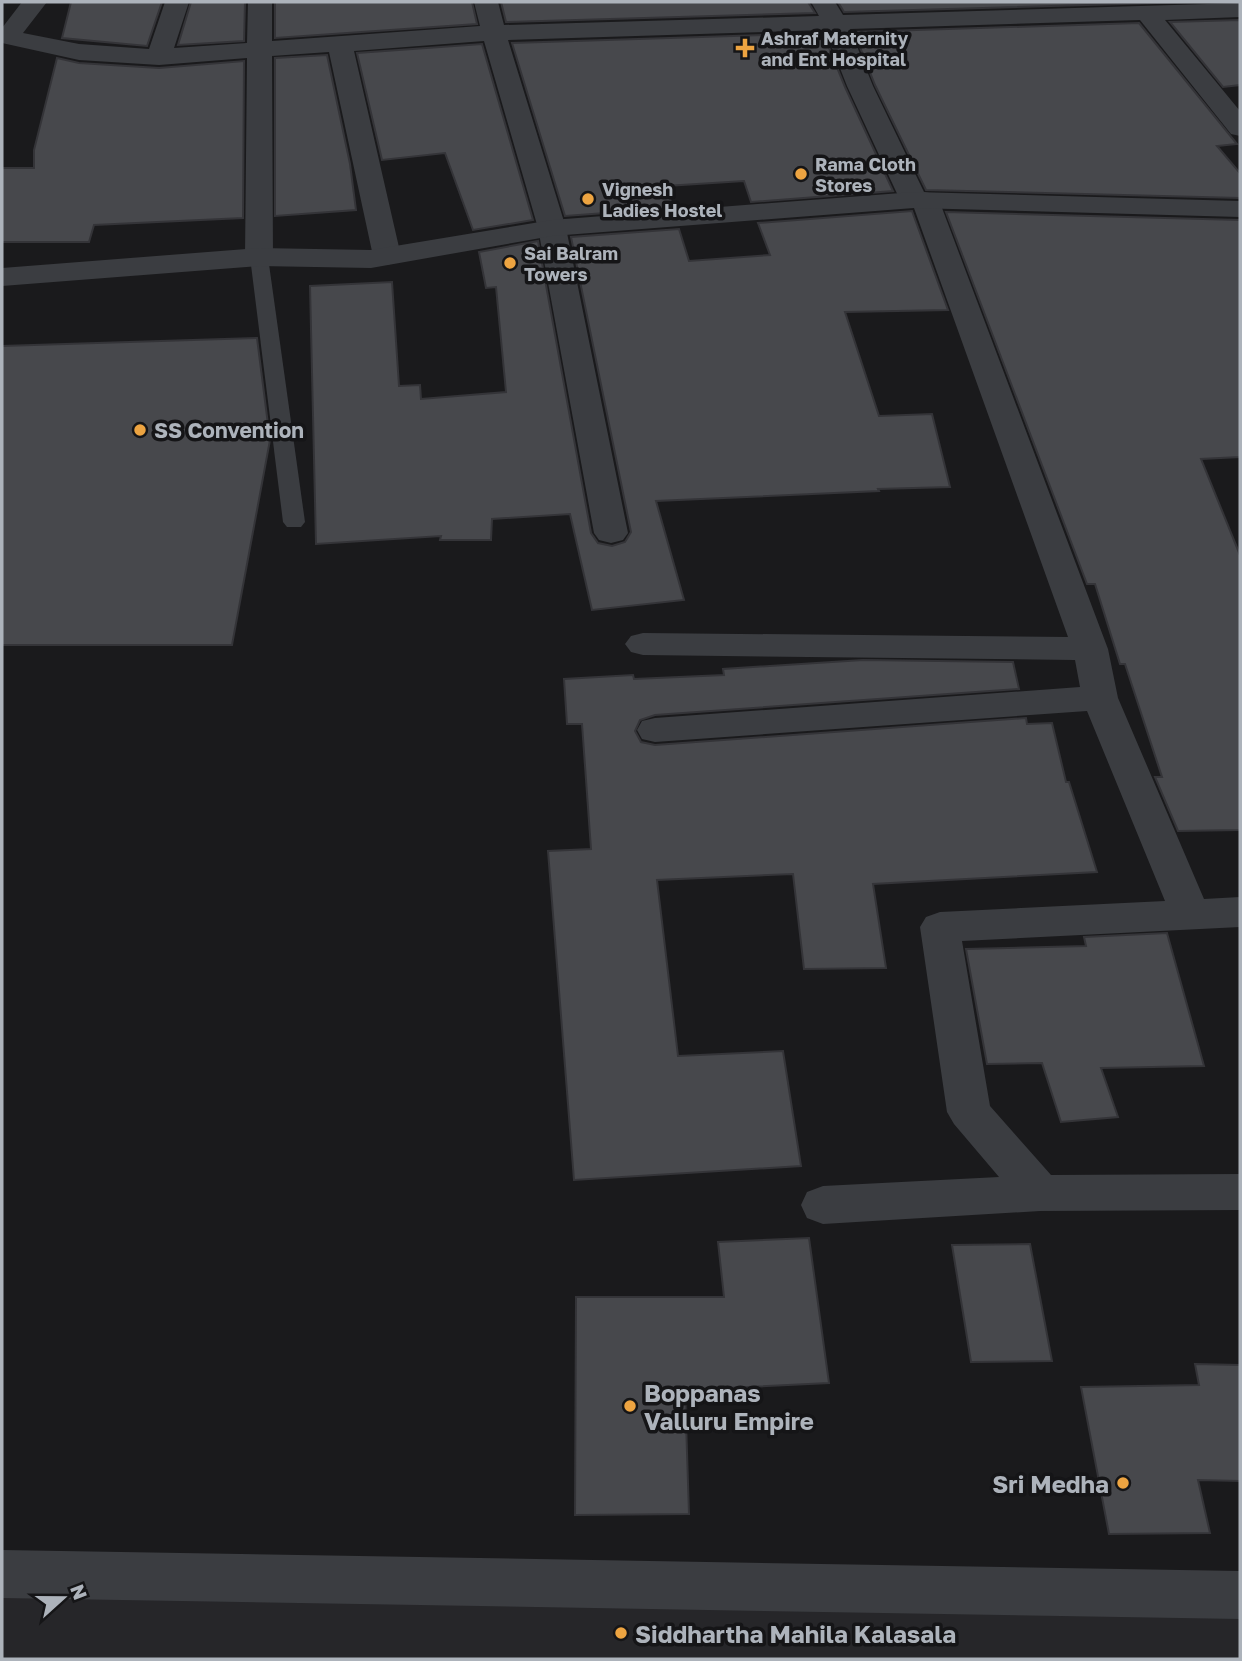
<svg xmlns="http://www.w3.org/2000/svg" width="1242" height="1661" font-family="'Golos Text',sans-serif">
<rect width="100%" height="100%" fill="#1a1a1c"/>
<!-- built -->
<polygon fill="#262629" points="2,1589 758,1607 1240,1605 1240,1659 2,1659"/>
<!-- building -->
<g fill="#47484c" stroke="#343438" stroke-width="2">
<polygon points="71,2 162,2 147,46 62,38"/>
<polygon points="191,2 245,2 244,41 178,45"/>
<polygon points="275,2 472,2 477,24 275,38"/>
<polygon points="501,2 808,2 815,13 506,22"/>
<polygon points="838,2 1194,2 844,12"/>
<polygon points="1240,20 1240,85 1223,87 1170,22"/>
<polygon points="1139,23 1237,144 1217,146 1240,173 1240,198 926,190 875,85 854,32"/>
<polygon points="823,33 845,87 893,191 751,202 744,181 666,186 673,208 565,216 512,43"/>
<polygon points="482,44 533,220 473,230 445,153 382,160 357,53"/>
<polygon points="327,55 350,164 356,210 275,216 275,58"/>
<polygon points="57,58 79,63 159,68 244,61 243,218 94,225 89,242 2,242 2,168 34,168 34,150"/>
<polygon points="912,211 948,310 845,312 879,416 932,414 950,487 878,489 879,491 656,501 684,600 592,610 570,514 492,519 491,540 440,540 441,536 316,544 310,286 392,282 399,386 420,385 421,399 506,392 496,287 486,288 479,252 538,241 591,533 598,543 612,546 625,542 631,532 571,237 679,229 689,261 770,255 758,223"/>
<polygon points="946,212 1240,220 1240,457 1201,459 1240,555 1240,830 1178,831 1155,777 1162,777 1125,664 1120,664 1095,584 1087,584"/>
<polygon points="257,338 270,440 232,645 2,645 2,346"/>
<polygon points="863,660 1013,662 1019,689 655,715 640,720 635,731 641,742 655,745 1026,718 1027,724 1052,723 1066,782 1069,782 1097,872 873,884 886,968 804,969 793,874 657,880 678,1056 783,1051 801,1166 574,1180 548,851 591,849 582,724 567,724 564,679 633,675 634,679 724,675 723,669"/>
<polygon points="1167,933 1204,1066 1101,1068 1118,1117 1061,1122 1042,1063 987,1064 966,949 1086,946 1084,937"/>
<polygon points="809,1238 829,1383 685,1390 689,1514 575,1515 576,1297 724,1297 718,1242"/>
<polygon points="1030,1244 1052,1361 971,1362 952,1245"/>
<polygon points="1195,1364 1240,1365 1240,1481 1198,1480 1210,1533 1109,1534 1081,1387 1199,1385"/>
</g>
<g fill="none" stroke-linecap="round" stroke-linejoin="round">
<!-- service -->
<polygon fill="#3b3d41" fill-rule="evenodd" points="259,252 268,257 305,522 301,527 287,527 283,522 250,257"/>
<!-- minor -->
<g fill="#3b3d41" fill-rule="evenodd">
<polygon points="22,2 47,2 23,33 79,44 149,49 165,2 189,2 174,48 247,43 248,2 272,2 272,41 480,26 474,2 498,2 504,25 819,16 811,2 835,2 843,15 1240,3 1240,17 1165,20 1240,111 1240,136 1231,134 1140,20 850,29 873,86 924,192 935,194 939,200 1108,649 1118,698 1204,899 1240,897 1240,927 962,941 990,1106 1051,1175 1240,1174 1240,1210 1040,1211 823,1224 807,1218 801,1205 807,1192 823,1186 999,1177 954,1124 947,1112 920,927 926,917 940,912 1165,901 1087,711 655,742 642,739 637,730 642,721 655,718 1080,687 1075,660 643,655 631,652 625,644 631,636 643,633 1068,637 914,208 904,206 900,200 847,86 825,30 508,40 566,228 628,533 623,540 611,543 599,540 594,533 538,228 484,41 354,51 401,256 397,262 387,265 377,262 373,256 329,52 272,56 273,257 269,263 259,266 249,263 245,257 247,58 159,65 79,60 2,43 2,28"/>
<polygon points="2,1550 1240,1571 1240,1619 2,1598"/>
</g>
<!-- tertiary -->
<polygon fill="#3b3d41" fill-rule="evenodd" points="914,192 1240,201 1240,217 914,208 552,236 371,268 259,266 2,286 2,268 259,248 371,250 552,220"/>
</g>
<!-- markers -->
<g fill="#eda441" stroke="#151517" stroke-width="2.5">
<path d="M741.5 37.5h7v7h7v7h-7v7h-7v-7h-7v-7h7z"/>
<circle cx="801" cy="174" r="7"/>
<circle cx="588" cy="199" r="7"/>
<circle cx="510" cy="263" r="7"/>
<circle cx="140" cy="430" r="7"/>
<circle cx="630" cy="1406" r="7"/>
<circle cx="1123" cy="1483" r="7"/>
<circle cx="621" cy="1633" r="7"/>
</g>
<g text-anchor="middle" dominant-baseline="central" stroke-width="7" stroke-linejoin="round" paint-order="stroke">
<!-- far-poi labels -->
<g font-size="18" font-weight="bold" fill="#adb3bb" stroke="#151517" text-anchor="start">
<text x="761" y="38">Ashraf Maternity<tspan x="761" dy="21">and Ent Hospital</tspan></text>
<text x="815" y="164">Rama Cloth<tspan x="815" dy="21">Stores</tspan></text>
<text x="602" y="189">Vignesh<tspan x="602" dy="21">Ladies Hostel</tspan></text>
<text x="524" y="253">Sai Balram<tspan x="524" dy="21">Towers</tspan></text>
</g>
<!-- poi labels -->
<g font-size="21" font-weight="bold" fill="#adb3bb" stroke="#151517" text-anchor="start">
<text x="154" y="430">SS Convention</text>
</g>
<!-- near-poi labels -->
<g font-size="24" font-weight="bold" fill="#adb3bb" stroke="#151517" text-anchor="start">
<text x="644" y="1392">Boppanas<tspan x="644" dy="28">Valluru Empire</tspan></text>
<text x="1109" y="1483" text-anchor="end">Sri Medha</text>
<text x="635" y="1633">Siddhartha Mahila Kalasala</text>
</g>
</g>
<!-- border -->
<rect width="1242" height="1661" fill="none" stroke="#adb3bb" stroke-width="7"/>
<!-- north arrow -->
<g transform="translate(63 1598) rotate(69)" stroke="#151517" stroke-width="5" paint-order="stroke">
<path d="M0-5L12 26L0 18L-12 26Z" fill="#adb3bb"/>
<text y="-10" font-size="19" font-weight="bold" text-anchor="middle" fill="#adb3bb">N</text>
</g>
</svg>
